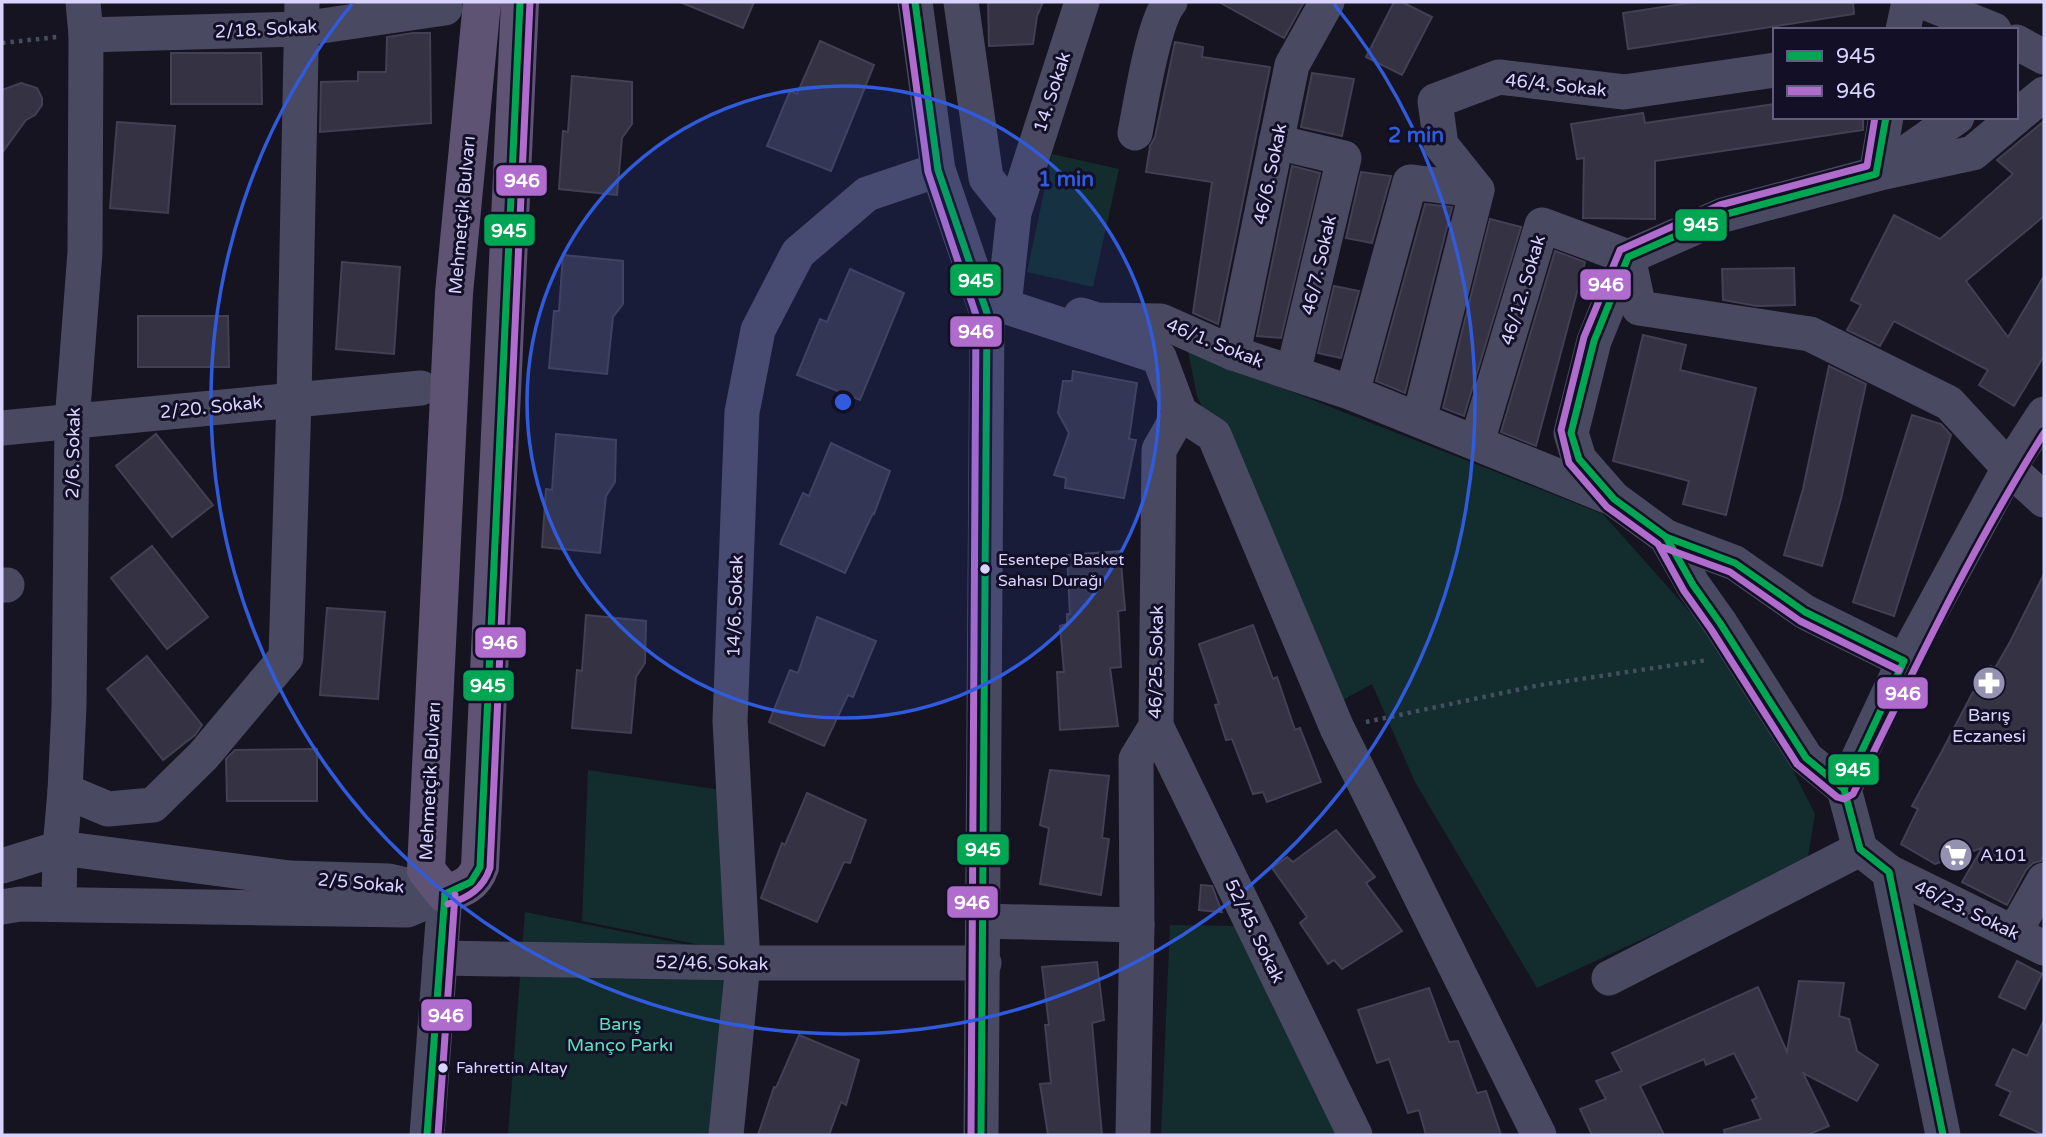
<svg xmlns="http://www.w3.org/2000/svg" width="2046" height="1137" font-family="'Varela Round',sans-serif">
<rect width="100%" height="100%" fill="#161421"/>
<!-- green -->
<g fill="#132c2d">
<polygon points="1052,154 1119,169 1093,287 1027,272"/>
<polygon points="1188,351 1603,514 1706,630 1773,731 1815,814 1807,863 1537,988 1415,782 1372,684 1343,700 1197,396"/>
<polygon points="588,770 728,791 725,950 582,921"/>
<polygon points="525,912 724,952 718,1135 508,1135"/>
<polygon points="1170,925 1237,926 1342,1135 1161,1135"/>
</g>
<!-- building -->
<g fill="#343243" stroke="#433f54" stroke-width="2">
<polygon points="680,2 754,2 743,28"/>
<polygon points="988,2 1043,2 1037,16 1033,44 989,46"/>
<polygon points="1219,2 1304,2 1284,38"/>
<polygon points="1394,2 1402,2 1432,17 1402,75 1366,57"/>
<polygon points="1695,2 1853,2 1854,14 1628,49 1623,13"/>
<polygon points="413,33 430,33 431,123 320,132 321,82 358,81 358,72 386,72 387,37"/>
<polygon points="820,41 874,65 831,171 767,146 790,91 797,94"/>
<polygon points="1175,42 1203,47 1202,57 1270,67 1218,324 1193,313 1212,182 1146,172 1150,146 1155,137"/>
<polygon points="171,53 261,53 262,104 171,104"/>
<polygon points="1312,73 1354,79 1342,136 1301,127"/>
<polygon points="572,76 632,82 632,124 622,138 617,195 559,189 563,131 568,132"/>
<polygon points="21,83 37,88 42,98 42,105 35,115 26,120 2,153 2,90"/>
<polygon points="1775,104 1775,117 1863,117 1863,130 1655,161 1655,219 1583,218 1584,158 1577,159 1571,124 1643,113 1645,123"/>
<polygon points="2044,121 2044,216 1966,281 2008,337 2044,276 2044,356 2014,406 1979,385 1988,370 1894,321 1880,346 1847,330 1861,305 1851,300 1894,215 1940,239 2013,174 1997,160"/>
<polygon points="117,122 175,126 168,213 110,208"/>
<polygon points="1292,166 1320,173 1281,338 1257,336"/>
<polygon points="1361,172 1391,176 1372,243 1346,238"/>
<polygon points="1425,204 1452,207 1405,393 1376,381"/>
<polygon points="1490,219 1521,227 1464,416 1443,408"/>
<polygon points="1555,251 1585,262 1536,446 1501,432"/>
<polygon points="563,255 623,261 623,304 613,317 607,374 549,368 554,311 559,311"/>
<polygon points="342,262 400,267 394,354 336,349"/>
<polygon points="1794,268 1795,305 1757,306 1723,300 1722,269"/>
<polygon points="850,269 904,293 860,400 797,375 820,319 827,322"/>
<polygon points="1334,286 1359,291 1341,358 1318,353"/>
<polygon points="138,316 228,316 229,367 138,367"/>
<polygon points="1643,335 1686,345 1680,370 1756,388 1726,515 1683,504 1689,481 1613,461"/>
<polygon points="1829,366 1866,384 1841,499 1822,566 1784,555 1803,489"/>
<polygon points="1073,371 1137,383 1129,439 1136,440 1124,498 1065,488 1066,478 1054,475 1069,433 1058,413 1063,381 1072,381"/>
<polygon points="1912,415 1941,424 1951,435 1894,616 1853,602"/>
<polygon points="156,434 213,505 172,537 116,466"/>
<polygon points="556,434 616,440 615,482 606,496 600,553 542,547 546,489 552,490"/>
<polygon points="831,443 890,471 874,514 873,513 845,573 780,544 803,493 809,496"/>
<polygon points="152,546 208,617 167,649 111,578"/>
<polygon points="1120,551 1125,610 1118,611 1121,667 1110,668 1118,726 1060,730 1057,672 1064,672 1060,626 1067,624 1067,614 1070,614 1067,555"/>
<polygon points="2044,574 2044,854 2041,861 2033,863 2026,870 2007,905 1962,882 1982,848 1935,864 1901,844 1918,809 1912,806 1942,751 1973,692 1976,693 1991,666 1995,668 2010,642"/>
<polygon points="327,608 385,612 378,699 320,695"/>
<polygon points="586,615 646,621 645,663 636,677 631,733 572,728 577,670 582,671"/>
<polygon points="817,617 876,641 853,697 848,695 824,746 769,722 790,670 798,673"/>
<polygon points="1253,625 1273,679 1277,677 1295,730 1300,728 1321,782 1267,802 1263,792 1253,794 1232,739 1226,740 1215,705 1219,704 1199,644"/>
<polygon points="147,656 202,725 195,735 163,760 107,689"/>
<polygon points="317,749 317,801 227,801 226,759 235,750"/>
<polygon points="1050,770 1109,776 1102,838 1109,839 1101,895 1040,884 1049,828 1040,825"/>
<polygon points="807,793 866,820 850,863 844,862 817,922 761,898 782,843 785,845"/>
<polygon points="1336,830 1375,877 1366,883 1402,931 1342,969 1334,960 1328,964 1300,923 1307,917 1272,868 1287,857 1293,862"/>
<polygon points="1201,885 1212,886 1222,912 1199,910"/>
<polygon points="2017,961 2042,974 2025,1009 1999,997"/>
<polygon points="1097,962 1104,1020 1092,1023 1102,1135 1048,1135 1040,1084 1051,1083 1045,1025 1049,1025 1042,967"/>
<polygon points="1799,981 1844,983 1839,1016 1849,1019 1857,1051 1878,1065 1857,1101 1803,1073 1829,1126 1807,1135 1725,1135 1724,1130 1761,1119 1752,1100 1757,1098 1734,1053 1706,1065 1704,1059 1640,1086 1664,1135 1592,1135 1580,1109 1606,1099 1596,1081 1622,1071 1612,1053 1758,987 1787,1052"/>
<polygon points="1429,988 1449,1042 1458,1041 1477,1093 1486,1091 1501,1135 1426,1135 1419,1110 1408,1113 1389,1059 1377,1063 1358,1010"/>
<polygon points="2044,1020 2044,1135 2000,1115 2011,1092 1996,1085 2013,1049 2027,1056"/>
<polygon points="799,1035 859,1060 846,1105 841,1102 829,1135 758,1135 774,1087 776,1088"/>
</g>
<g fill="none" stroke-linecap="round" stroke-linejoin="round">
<!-- path -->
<g stroke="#44505f" stroke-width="4.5" stroke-dasharray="3.5 5" stroke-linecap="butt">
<polyline points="2,43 57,37"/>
<polyline points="1366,722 1540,685 1708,660"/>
</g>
<!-- minor -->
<g stroke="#4a4962" stroke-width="35">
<polyline points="915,2 938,170 987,313 981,1135"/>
<polyline points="961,2 986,178 1014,213"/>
<polyline points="1924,2 1994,30"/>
<polyline points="1903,30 1909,2"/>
<polyline points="86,35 301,29 445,8"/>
<polyline points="2016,42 2044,57"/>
<polyline points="2016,117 2044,94"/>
<path d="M1135,133C1141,103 1153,22 1170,2"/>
<polyline points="1276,142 1344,158 1293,373"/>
<polyline points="1890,164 1957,117"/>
<polyline points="1876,174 1886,117"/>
<polyline points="1004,306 1159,357 1180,413 1159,450 1156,726 1136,759 1137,925 1133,1135"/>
<polyline points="1004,306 1014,213 1082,2"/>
<polyline points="1081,315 1097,320 1161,321 1233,353 1352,393 1607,496"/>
<polyline points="1233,353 1292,65 1327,2"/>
<polyline points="1352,393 1410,182 1477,190 1441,145 1435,101 1499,77 1624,92 1775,70"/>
<polyline points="1180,413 1214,435 1337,728 1539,1135"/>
<polyline points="1419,420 1477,190"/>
<polyline points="2,428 421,388"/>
<polyline points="1477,442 1542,225 1628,257 1639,308 1810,334 1949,403 2009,468 2044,500"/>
<polyline points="1666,537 1735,563 1805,612 1904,661"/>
<polyline points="2,585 7,585"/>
<polyline points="1156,726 1355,1135"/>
<polyline points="1844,789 1806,758 1720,623 1693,585 1666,537 1614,499 1579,459 1571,433 1594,341 1628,257 1723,215 1876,174 1973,153 2016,117"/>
<polyline points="65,791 108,809 153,805 203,756 286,657 294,399 302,2"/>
<polyline points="2,866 60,848 290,878 389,881 445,894"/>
<polyline points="1889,872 2044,948"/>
<polyline points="59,904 60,848 65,791 69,707 72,422 85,252 86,35 83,2"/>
<polyline points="2,907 20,904 407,910 445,894"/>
<polyline points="984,921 1137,925"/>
<polyline points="2014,933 2044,880"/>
<polyline points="440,958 743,963 984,963"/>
<polyline points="1609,978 1860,849"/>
<polyline points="427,1135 445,894"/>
<polyline points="726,1135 743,963 730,721 742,412 758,330 798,253 867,194 938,170"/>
<polyline points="1943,1135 1889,872 1860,849 1844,789 1904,661 2009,468 2044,414"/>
</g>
<!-- major -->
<path stroke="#5e5373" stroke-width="38" d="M482,2L454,293L426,870L445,894C461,889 474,885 480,867L520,2"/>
<defs>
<g id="bus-1">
<polyline points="915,2 938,170 987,313 981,1135"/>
<polyline points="1666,537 1735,563 1805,612 1904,661 1844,789 1860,849 1889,872 1943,1135"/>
<polyline points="1844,789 1806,758 1720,623 1693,585 1666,537 1614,499 1579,459 1571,433 1594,341 1628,257 1723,215 1876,174 1886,117"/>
<polyline points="445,894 471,882 480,867 520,2"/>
<polyline points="427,1135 445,894"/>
</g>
<g id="bus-2">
<polyline points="905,3 928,172 976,315 971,1135"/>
<path d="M1875,117L1867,166L1720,205L1620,250L1584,337L1561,430L1569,463L1607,507L1658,544L1684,591L1711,629L1797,764L1837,797L1844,799L1853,794C1913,672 1971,549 2044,433"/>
<polyline points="1662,547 1730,572 1800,621 1899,670"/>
<path d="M448,904C468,898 483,889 490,868L530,2"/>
<polyline points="438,1135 455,895"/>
</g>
</defs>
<!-- bus-1 casing -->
<use href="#bus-1" stroke="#130f26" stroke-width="12"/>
<!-- bus-2 casing -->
<use href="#bus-2" stroke="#130f26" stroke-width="12"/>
<!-- bus-1 -->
<use href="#bus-1" stroke="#00a651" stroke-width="7"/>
<!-- bus-2 -->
<use href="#bus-2" stroke="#b06ccc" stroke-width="7"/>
</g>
<!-- distance rings -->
<circle cx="843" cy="402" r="316" fill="#305bdc" fill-opacity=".12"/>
<g fill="none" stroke="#305bdc" stroke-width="3.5">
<circle cx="843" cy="402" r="316"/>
<path d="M1334 4A632 632 0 1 1 352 4"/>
</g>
<!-- icons -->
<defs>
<symbol id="pharmacy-disc" viewBox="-11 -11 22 22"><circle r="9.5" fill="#9591b1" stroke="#130f26"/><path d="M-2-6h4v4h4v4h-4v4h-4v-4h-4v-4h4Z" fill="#fff"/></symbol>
<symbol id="supermarket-disc" viewBox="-11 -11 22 22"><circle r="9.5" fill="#9591b1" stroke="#130f26"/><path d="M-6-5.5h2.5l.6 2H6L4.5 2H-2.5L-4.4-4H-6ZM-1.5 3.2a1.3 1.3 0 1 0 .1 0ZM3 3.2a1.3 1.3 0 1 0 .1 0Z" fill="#fff"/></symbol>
</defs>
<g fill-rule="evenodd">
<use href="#pharmacy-disc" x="1970" y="664" width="38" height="38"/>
<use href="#supermarket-disc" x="1937" y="836" width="38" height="38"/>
</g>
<!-- markers -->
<g fill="#d9d4ff" stroke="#130f26" stroke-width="2.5">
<circle cx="985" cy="569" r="6"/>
<circle cx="443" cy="1068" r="6"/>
</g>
<g text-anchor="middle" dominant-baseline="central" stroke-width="6" stroke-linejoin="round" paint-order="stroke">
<!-- bus labels -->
<g font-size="16" fill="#d9d4ff" stroke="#130f26" text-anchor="start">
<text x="998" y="560">Esentepe Basket<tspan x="998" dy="21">Sahası Durağı</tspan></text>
<text x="456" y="1068">Fahrettin Altay</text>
</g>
<!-- street labels -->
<g font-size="18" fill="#d9d4ff" stroke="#130f26">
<text transform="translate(266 29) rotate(-3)">2/18. Sokak</text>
<text transform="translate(1556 85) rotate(6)">46/4. Sokak</text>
<text transform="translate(1052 92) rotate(-72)">14. Sokak</text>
<text transform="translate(1270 174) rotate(-78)">46/6. Sokak</text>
<text transform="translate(462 215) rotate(-85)">Mehmetçik Bulvarı</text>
<text transform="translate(1319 265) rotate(-77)">46/7. Sokak</text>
<text transform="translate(1523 290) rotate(-73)">46/12. Sokak</text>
<text transform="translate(1215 343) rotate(22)">46/1. Sokak</text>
<text transform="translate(211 407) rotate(-6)">2/20. Sokak</text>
<text transform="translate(73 453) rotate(-89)">2/6. Sokak</text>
<text transform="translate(735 606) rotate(-88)">14/6. Sokak</text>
<text transform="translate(1156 662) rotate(-89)">46/25. Sokak</text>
<text transform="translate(430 781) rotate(-87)">Mehmetçik Bulvarı</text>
<text transform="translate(361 883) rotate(5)">2/5 Sokak</text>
<text transform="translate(1967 910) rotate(26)">46/23. Sokak</text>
<text transform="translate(1255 931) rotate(64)">52/45. Sokak</text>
<text transform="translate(712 963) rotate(1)">52/46. Sokak</text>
</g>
<!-- poi labels -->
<g font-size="18" fill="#d9d4ff" stroke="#130f26">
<text x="1989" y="715">Barış<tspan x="1989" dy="21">Eczanesi</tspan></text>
<text x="1980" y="855" text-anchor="start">A101</text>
</g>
<!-- park labels -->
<g font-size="18" fill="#5fe0c0" stroke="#130f26">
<text x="620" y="1024">Barış<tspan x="620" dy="21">Manço Parkı</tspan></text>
</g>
</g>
<circle cx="843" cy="402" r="10" fill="#305bdc" stroke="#130f26" stroke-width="3.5"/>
<g font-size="21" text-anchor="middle" font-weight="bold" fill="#305bdc" stroke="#130f26" stroke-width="6" stroke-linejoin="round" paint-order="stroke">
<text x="1416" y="142">2 min</text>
<text x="1066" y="186">1 min</text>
</g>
<g stroke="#130f26" stroke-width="2.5">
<rect x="495" y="164" width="53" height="33" rx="7" fill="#b06ccc"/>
<rect x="1674" y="208" width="54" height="34" rx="7" fill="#00a651"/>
<rect x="483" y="213" width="53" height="34" rx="7" fill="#00a651"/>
<rect x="949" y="263" width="53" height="34" rx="7" fill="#00a651"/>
<rect x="1579" y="268" width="53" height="33" rx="7" fill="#b06ccc"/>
<rect x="949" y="315" width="54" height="33" rx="7" fill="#b06ccc"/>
<rect x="474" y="626" width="53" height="33" rx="7" fill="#b06ccc"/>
<rect x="462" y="669" width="53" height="33" rx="7" fill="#00a651"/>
<rect x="1876" y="676" width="53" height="34" rx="7" fill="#b06ccc"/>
<rect x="1827" y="753" width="53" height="33" rx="7" fill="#00a651"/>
<rect x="956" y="833" width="54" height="33" rx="7" fill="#00a651"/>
<rect x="946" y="885" width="53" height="34" rx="7" fill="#b06ccc"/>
<rect x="420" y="998" width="53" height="34" rx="7" fill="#b06ccc"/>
</g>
<g font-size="19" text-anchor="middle" font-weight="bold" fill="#fff">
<text x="522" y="187">946</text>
<text x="1701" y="231">945</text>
<text x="509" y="237">945</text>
<text x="976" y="287">945</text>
<text x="1606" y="291">946</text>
<text x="976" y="338">946</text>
<text x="500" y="649">946</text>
<text x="488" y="692">945</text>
<text x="1903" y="700">946</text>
<text x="1853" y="776">945</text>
<text x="983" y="856">945</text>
<text x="972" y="909">946</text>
<text x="446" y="1022">946</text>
</g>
<!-- border -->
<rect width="2046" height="1137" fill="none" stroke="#d9d4ff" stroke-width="7"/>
<!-- legend -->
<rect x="1773" y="28" width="245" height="91" fill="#130f26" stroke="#625e7d" stroke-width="2"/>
<rect x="1787" y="51" width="35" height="10" fill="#00a651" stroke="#625e7d" stroke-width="2"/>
<text x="1836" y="63" font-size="21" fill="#d9d4ff">945</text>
<rect x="1787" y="86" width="35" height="10" fill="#b06ccc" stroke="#625e7d" stroke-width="2"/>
<text x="1836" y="98" font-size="21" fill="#d9d4ff">946</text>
</svg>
